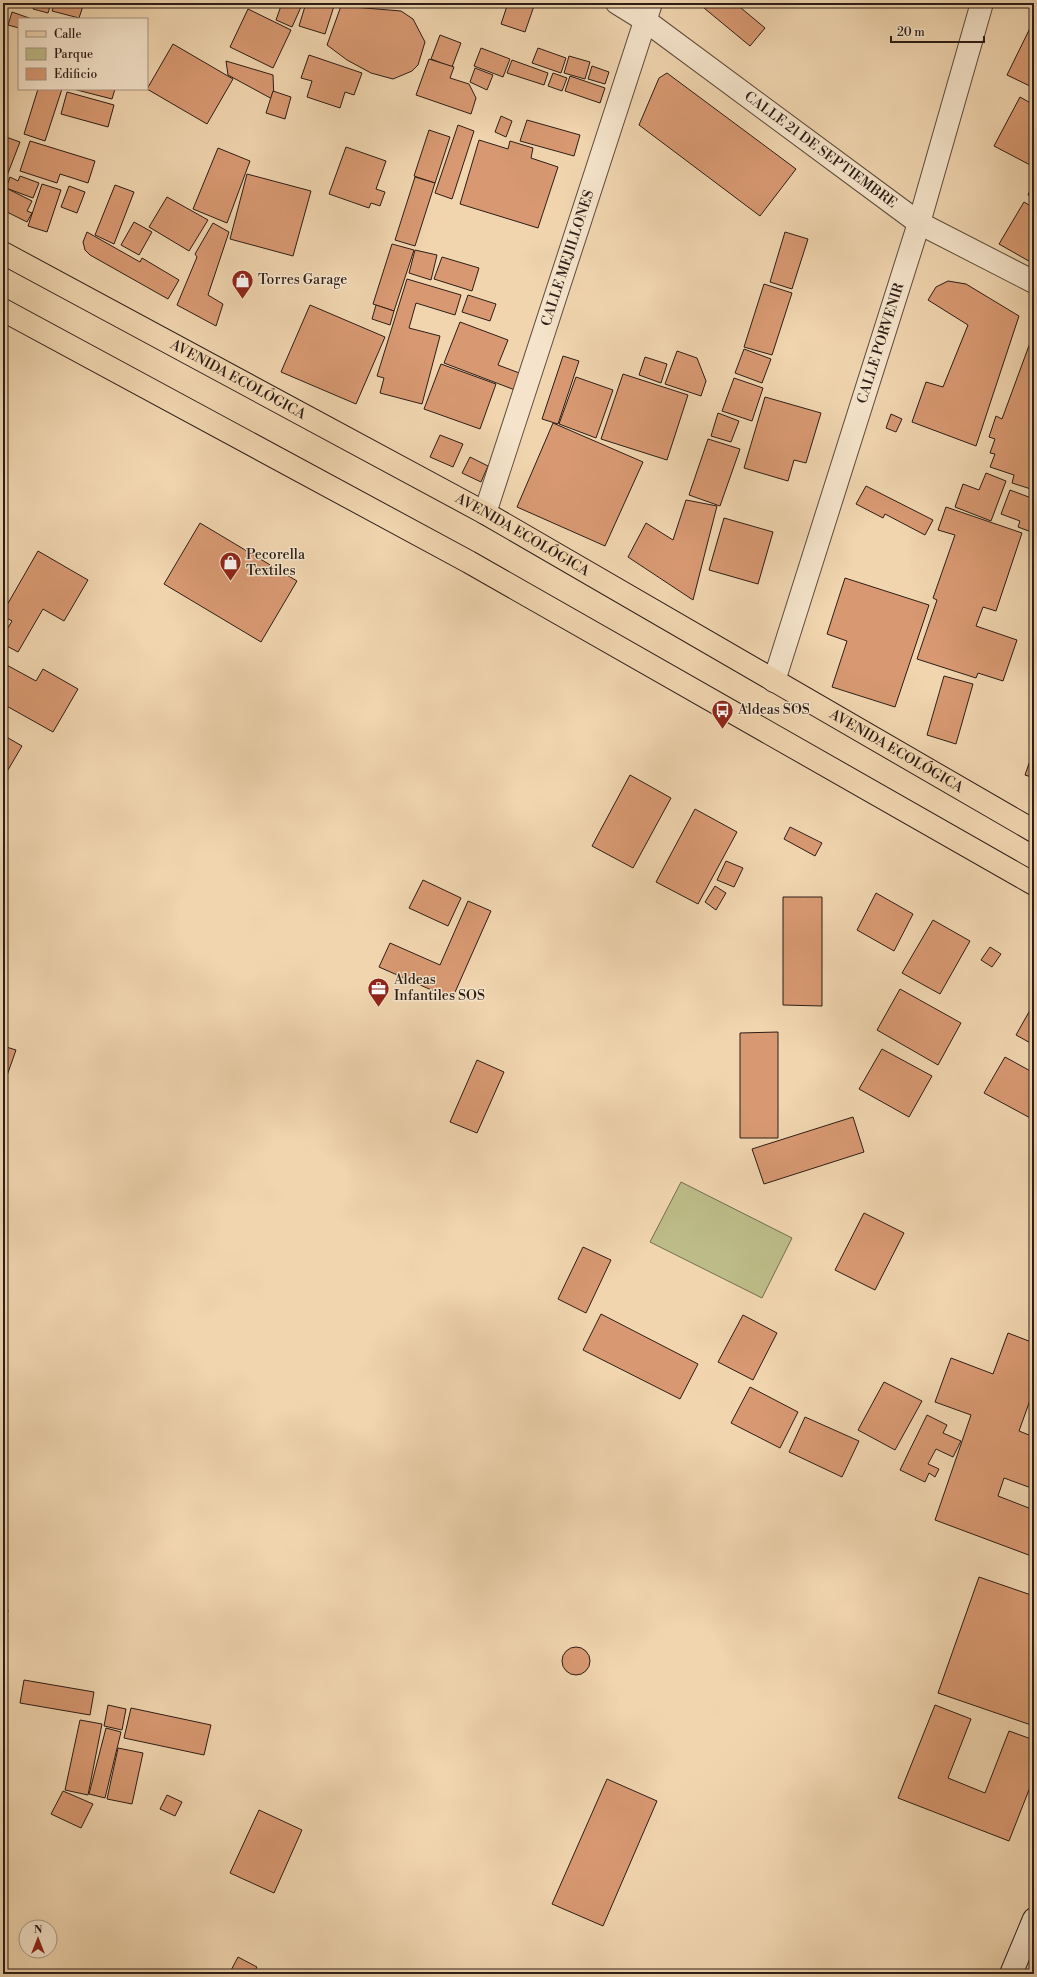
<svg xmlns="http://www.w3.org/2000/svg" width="1037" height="1977" font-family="'Libre Bodoni',serif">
<rect width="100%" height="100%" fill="#f0d5af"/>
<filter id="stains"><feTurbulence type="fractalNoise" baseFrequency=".005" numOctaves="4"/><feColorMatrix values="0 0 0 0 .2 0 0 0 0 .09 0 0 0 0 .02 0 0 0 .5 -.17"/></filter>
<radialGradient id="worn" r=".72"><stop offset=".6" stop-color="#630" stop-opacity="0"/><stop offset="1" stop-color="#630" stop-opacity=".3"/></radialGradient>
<!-- green -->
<polygon fill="#bdbc88" stroke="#746c50" points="681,1182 792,1238 762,1298 650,1242"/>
<!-- building -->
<g fill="#d89972" stroke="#2c1d17">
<polygon points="35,3 51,3 48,13 33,9"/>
<polygon points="55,3 84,3 79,18 52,11"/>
<polygon points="282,3 291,3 301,7 292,27 276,20"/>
<polygon points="306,3 335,3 325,34 299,26"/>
<polygon points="508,3 535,3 525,32 501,24"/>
<polygon points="698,3 735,3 765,28 750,46"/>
<polygon points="341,6 401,11 413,19 425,42 418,65 412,71 393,79 371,73 347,60 327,45"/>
<polygon points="248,9 291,30 273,68 230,47"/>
<polygon points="12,12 32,19 19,19 19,28 8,25"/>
<polygon points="1034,20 1034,88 1007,75"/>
<polygon points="440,35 461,43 452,67 431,59"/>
<polygon points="173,44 233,79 207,124 147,89"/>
<polygon points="481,48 510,59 503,77 474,66"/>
<polygon points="538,48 566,58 561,73 532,63"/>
<polygon points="309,55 362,73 354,95 345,92 340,108 307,97 312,81 301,78"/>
<polygon points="569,56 590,62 585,79 564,73"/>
<polygon points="429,59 454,67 450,78 469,84 476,98 471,114 416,95"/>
<polygon points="512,60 548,73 544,85 507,73"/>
<polygon points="226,61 273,75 274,100 228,75"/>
<polygon points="592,66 609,72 605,84 588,79"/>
<polygon points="475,68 493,75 487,90 470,82"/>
<polygon points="553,73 567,78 562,91 548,86"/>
<polygon points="667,73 796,169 760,216 639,125 659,78"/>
<polygon points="570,76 605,88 600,103 565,91"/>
<polygon points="38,89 62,89 45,141 24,134"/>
<polygon points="73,89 115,89 112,99"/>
<polygon points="273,91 291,97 285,119 266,113"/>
<polygon points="67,92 114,105 108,127 61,114"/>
<polygon points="1020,97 1034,105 1034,167 994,146"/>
<polygon points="501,116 512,121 506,137 495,132"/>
<polygon points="527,120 580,135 574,156 520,141"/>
<polygon points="458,125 474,131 452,199 435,193"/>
<polygon points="429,130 450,137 435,183 414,176"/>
<polygon points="3,136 20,142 3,186"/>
<polygon points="479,140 508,149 510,141 533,148 531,158 558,167 538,228 460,204"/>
<polygon points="30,141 95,161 88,183 60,174 57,183 20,171"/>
<polygon points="346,147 386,161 376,189 385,192 380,206 371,203 369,208 329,194"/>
<polygon points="218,148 250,161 227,223 193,209"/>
<polygon points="247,174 311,191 293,256 230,239"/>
<polygon points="20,176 39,183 33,198 6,188 10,177 18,181"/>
<polygon points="415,177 435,183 415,246 395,240"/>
<polygon points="1034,181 1034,198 1028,195"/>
<polygon points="42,184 61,190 47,232 28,226"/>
<polygon points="115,185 134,192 114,244 95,235"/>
<polygon points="69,186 85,192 77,213 61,207"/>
<polygon points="6,188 32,201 27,211 32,213 27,222 3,210 3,194"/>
<polygon points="167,197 208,220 189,251 149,227"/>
<polygon points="1024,202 1034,208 1034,264 999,244"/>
<polygon points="134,222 152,232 139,255 121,245"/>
<polygon points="213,223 229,232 208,295 223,304 216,326 177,305 197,257 195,254"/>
<polygon points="87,232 140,262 142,258 179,280 168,299 90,255 85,250 83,242"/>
<polygon points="785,232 808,239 792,289 770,282"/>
<polygon points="392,244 414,250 394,311 373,304"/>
<polygon points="415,250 437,255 431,280 409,273"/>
<polygon points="442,257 479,268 472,291 434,279"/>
<polygon points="407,279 461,295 455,315 416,303 409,328 440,336 422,404 380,393 384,378 377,376"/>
<polygon points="948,281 966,284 1019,316 976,446 912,422 926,382 943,387 968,325 928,300 936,287"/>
<polygon points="764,284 792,293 772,355 744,347"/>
<polygon points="468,295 496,304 490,321 462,312"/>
<polygon points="310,305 385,337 356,404 281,372"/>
<polygon points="376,305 394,311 390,325 372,319"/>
<polygon points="460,322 508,340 498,365 522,374 515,390 444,363"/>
<polygon points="1034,332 1034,490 1012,483 1014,475 990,467 995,454 990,453 995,439 989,437 996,416 1002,419"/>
<polygon points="744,349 771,359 762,383 735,373"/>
<polygon points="677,351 697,358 706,381 701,396 665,384"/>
<polygon points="563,356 579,361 558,424 542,419"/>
<polygon points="645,357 667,364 661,383 639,375"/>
<polygon points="441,364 496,384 480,429 424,409"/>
<polygon points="623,374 688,395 667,460 601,439"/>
<polygon points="576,377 613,390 596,438 559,424"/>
<polygon points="734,378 763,388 752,421 722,411"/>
<polygon points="765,397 821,413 806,463 794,460 788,481 744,468"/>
<polygon points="718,413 739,421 731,442 711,436"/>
<polygon points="891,414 902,419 896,432 886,428"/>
<polygon points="553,423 643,462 605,546 517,507"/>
<polygon points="440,435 463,444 453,467 430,457"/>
<polygon points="708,439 740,449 720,506 689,495"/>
<polygon points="470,457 488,466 481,482 462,473"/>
<polygon points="986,473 1006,481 991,521 955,507 963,484 979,490"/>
<polygon points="866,486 933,520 925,535 885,514 883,518 856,504"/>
<polygon points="1010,490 1034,499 1034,533 1018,527 1020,521 1001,514"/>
<polygon points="686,500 717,506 693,600 628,557 646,523 673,540"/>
<polygon points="946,507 1022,533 996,611 983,607 976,626 1017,640 1003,681 978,673 976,678 917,659 937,600 933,598 955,535 938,530"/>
<polygon points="724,518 773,532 758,584 709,570"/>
<polygon points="200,523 297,581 261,642 164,584"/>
<polygon points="38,551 88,580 64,621 43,609 18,652 3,644 3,636 12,621 3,616 3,612"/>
<polygon points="845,578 929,605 895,707 832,687 847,641 827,634"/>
<polygon points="3,663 36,681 43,669 78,689 53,732 3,704"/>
<polygon points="944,676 973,684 956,744 927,735"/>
<polygon points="3,735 22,746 5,775 3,774"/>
<polygon points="1033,752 1034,752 1034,778 1025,775"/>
<polygon points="630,775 671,798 633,868 592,846"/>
<polygon points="695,809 737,832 698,904 656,882"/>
<polygon points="790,827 822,843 815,856 784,839"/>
<polygon points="726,861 743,868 734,887 717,880"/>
<polygon points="423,880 461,898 448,926 409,908"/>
<polygon points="715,886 726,893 716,910 705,902"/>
<polygon points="876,893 913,914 894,951 857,930"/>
<polygon points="783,897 822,897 822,1006 783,1005"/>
<polygon points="468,901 491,911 452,999 379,967 390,943 440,965"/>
<polygon points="933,920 970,941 940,994 902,973"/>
<polygon points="990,947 1001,954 992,967 981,960"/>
<polygon points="900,989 961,1023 938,1065 877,1030"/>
<polygon points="1034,1003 1034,1045 1016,1035"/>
<polygon points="778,1032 778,1138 740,1138 740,1033"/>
<polygon points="3,1046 16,1050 3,1087"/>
<polygon points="882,1049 932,1076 909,1117 859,1089"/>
<polygon points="1005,1057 1034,1073 1034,1120 984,1093"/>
<polygon points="477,1060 504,1072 477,1133 450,1122"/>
<polygon points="853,1117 864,1152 764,1184 752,1149"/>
<polygon points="864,1213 904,1233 875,1290 835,1270"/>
<polygon points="583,1247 611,1260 586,1313 558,1299"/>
<polygon points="601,1314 698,1364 680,1399 583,1350"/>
<polygon points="743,1315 777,1333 753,1380 718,1362"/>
<polygon points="1008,1333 1034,1343 1034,1389 1019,1431 1034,1437 1034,1489 1004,1478 998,1496 1034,1510 1034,1557 935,1520 971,1415 935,1402 951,1358 993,1374"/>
<polygon points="884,1382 922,1401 895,1450 858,1430"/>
<polygon points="750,1387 798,1412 780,1448 731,1423"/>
<polygon points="927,1415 947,1425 943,1433 961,1441 953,1457 936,1449 928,1464 939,1469 935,1477 929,1473 925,1482 900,1470"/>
<polygon points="805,1417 859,1441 842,1477 789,1452"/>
<polygon points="979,1577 1034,1596 1034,1726 938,1693"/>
<polygon points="3,1609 8,1610 3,1634"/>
<circle cx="576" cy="1661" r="14"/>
<polygon points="24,1680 94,1692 90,1715 20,1703"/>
<polygon points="108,1705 126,1709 122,1730 104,1726"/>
<polygon points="935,1705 971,1719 948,1778 985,1793 1009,1731 1034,1740 1034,1777 1009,1841 898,1798"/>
<polygon points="131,1708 211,1725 204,1755 124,1738"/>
<polygon points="80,1720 102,1724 88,1795 65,1790"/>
<polygon points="106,1728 121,1732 105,1798 89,1794"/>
<polygon points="118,1748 143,1753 132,1804 107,1799"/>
<polygon points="607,1779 657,1801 603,1926 552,1904"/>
<polygon points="63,1791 93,1804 81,1828 51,1814"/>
<polygon points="167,1795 182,1802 175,1816 160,1809"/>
<polygon points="259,1810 302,1830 274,1893 230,1873"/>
<polygon points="238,1957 257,1967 253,1974 229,1974"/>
</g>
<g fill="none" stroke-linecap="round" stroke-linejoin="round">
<defs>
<g id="minor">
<path id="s1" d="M617,3L646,21L919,223L1034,282"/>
<path id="s2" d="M485,513L651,3"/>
<path id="s3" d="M774,681L919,223L982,3"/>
</g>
<polyline id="secondary" points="1011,1974 1034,1919"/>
<g id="primary">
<path id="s4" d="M3,253L485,513L1034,831"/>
<polyline points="3,310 469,562 1034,884"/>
</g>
</defs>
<!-- minor casing -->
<use href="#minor" stroke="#5d4b3d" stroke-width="24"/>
<!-- secondary casing -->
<use href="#secondary" stroke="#2c1d17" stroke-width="24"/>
<!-- primary casing -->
<use href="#primary" stroke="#2c1d17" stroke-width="24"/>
<!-- minor -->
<use href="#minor" stroke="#f5e4cb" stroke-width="22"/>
<!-- secondary -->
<use href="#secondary" stroke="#f5e4cb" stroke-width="22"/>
<!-- primary -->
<use href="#primary" stroke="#f0d5af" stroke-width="22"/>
</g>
<!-- icons -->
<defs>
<symbol id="shop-pin" viewBox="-11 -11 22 30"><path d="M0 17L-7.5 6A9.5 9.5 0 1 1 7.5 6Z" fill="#8f2418" stroke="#f5e4cb"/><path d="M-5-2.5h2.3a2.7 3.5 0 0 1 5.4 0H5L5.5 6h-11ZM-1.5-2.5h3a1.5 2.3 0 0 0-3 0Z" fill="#fff"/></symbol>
<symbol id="bus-pin" viewBox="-11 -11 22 30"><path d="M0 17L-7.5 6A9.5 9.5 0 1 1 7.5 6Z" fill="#8f2418" stroke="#f5e4cb"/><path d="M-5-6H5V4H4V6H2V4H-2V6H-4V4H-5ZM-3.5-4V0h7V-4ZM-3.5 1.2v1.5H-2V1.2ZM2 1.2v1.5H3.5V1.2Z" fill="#fff"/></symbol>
<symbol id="office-pin" viewBox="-11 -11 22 30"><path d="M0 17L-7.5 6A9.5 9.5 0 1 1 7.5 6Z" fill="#8f2418" stroke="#f5e4cb"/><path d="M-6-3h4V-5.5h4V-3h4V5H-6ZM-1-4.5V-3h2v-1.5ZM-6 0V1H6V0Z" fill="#fff"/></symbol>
</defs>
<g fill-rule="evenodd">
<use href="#shop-pin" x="230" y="268" width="25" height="34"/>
<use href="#shop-pin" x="218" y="550" width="25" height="34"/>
<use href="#bus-pin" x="710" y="698" width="25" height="34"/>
<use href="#office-pin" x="366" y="976" width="25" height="34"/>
</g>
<g text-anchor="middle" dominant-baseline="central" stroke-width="3" stroke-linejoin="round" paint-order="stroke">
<!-- street labels -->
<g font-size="14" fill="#2c1d17" stroke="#f5e4cb">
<text stroke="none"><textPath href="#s1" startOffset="251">CALLE 21 DE SEPTIEMBRE</textPath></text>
<text stroke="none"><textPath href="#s2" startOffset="268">CALLE MEJILLONES</textPath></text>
<text stroke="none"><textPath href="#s3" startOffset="354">CALLE PORVENIR</textPath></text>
<text stroke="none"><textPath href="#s4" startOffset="267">AVENIDA ECOLÓGICA</textPath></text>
<text stroke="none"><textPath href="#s4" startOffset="591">AVENIDA ECOLÓGICA</textPath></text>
<text stroke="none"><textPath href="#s4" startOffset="1023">AVENIDA ECOLÓGICA</textPath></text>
</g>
<!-- poi labels -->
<g font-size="14" fill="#2c1d17" stroke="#f5e4cb" text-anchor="start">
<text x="258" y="280">Torres Garage</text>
<text x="246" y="555">Pecorella<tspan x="246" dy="16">Textiles</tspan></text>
<text x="738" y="710">Aldeas SOS</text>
<text x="394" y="980">Aldeas<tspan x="394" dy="16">Infantiles SOS</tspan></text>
</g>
</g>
<!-- margin -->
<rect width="1037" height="1977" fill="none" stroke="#f0d5af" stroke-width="16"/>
<rect x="4" y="4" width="1029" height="1969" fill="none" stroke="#2c1d17" stroke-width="2"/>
<rect x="8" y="8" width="1021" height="1961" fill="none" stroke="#2c1d17"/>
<!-- legend -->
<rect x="18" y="18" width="130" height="72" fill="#f5e4cb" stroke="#a59483"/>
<rect x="26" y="31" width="20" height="6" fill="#f0d5af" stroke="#a59483"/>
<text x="54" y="38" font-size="12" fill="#2c1d17">Calle</text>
<rect x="26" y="48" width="20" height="12" fill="#bdbc88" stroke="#a59483"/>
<text x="54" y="58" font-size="12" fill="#2c1d17">Parque</text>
<rect x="26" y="68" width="20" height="12" fill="#d89972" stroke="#a59483"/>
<text x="54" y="78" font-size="12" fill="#2c1d17">Edificio</text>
<!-- north arrow -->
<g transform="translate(38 1939)"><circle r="19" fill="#f5e4cb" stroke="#a59483"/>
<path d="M0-3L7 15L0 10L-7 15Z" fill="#8f2418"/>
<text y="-6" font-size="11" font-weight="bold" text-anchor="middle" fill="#2c1d17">N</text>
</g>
<!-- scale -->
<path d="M891 36v6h93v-6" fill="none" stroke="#2c1d17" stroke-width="2"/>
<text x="897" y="36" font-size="12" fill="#2c1d17" stroke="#f5e4cb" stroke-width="3" paint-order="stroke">20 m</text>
<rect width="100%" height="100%" filter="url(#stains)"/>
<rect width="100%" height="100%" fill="url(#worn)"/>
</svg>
